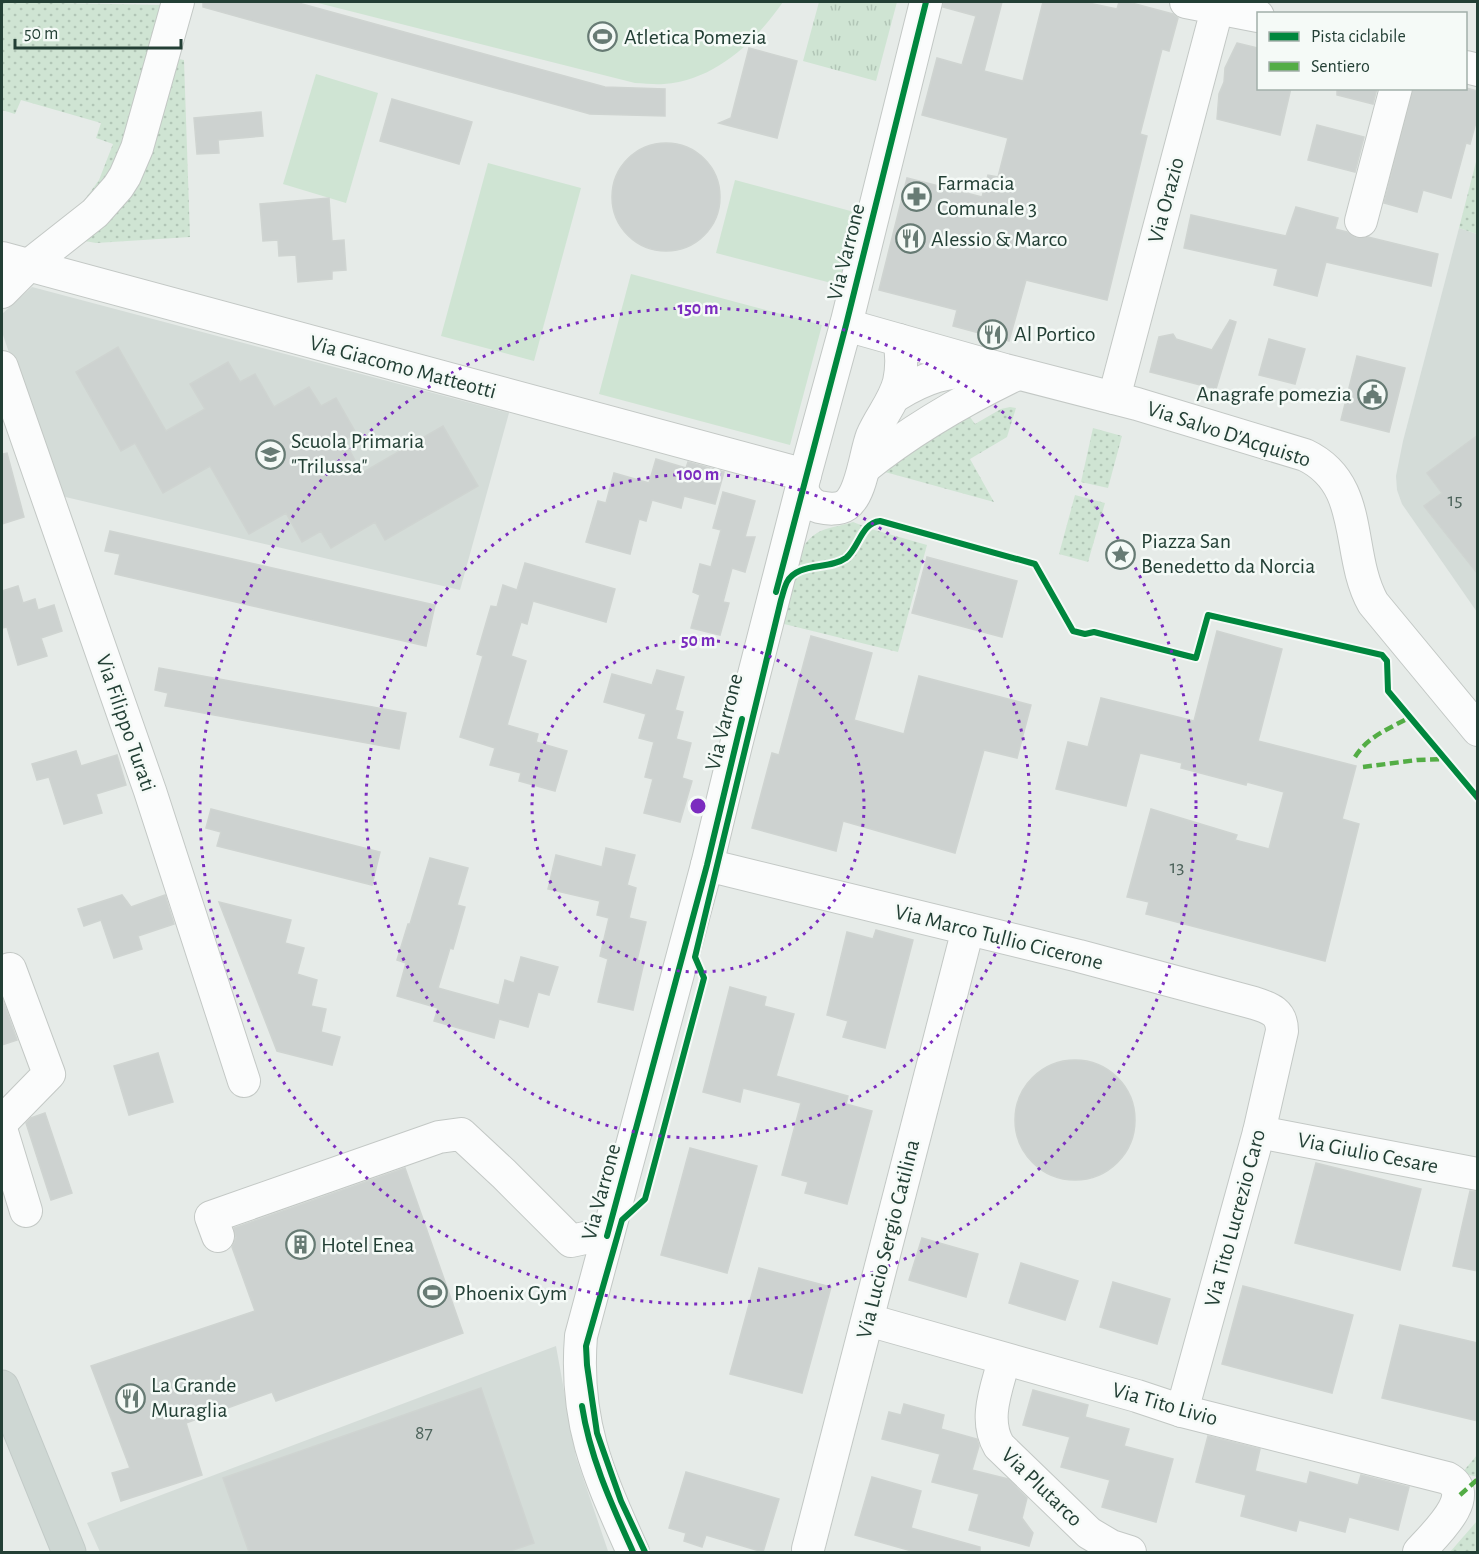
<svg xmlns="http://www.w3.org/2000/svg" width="1479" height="1554" font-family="'Alegreya Sans',sans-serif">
<defs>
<pattern id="grass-dots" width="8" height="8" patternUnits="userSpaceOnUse" patternTransform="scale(1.5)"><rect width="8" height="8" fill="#cfe4d3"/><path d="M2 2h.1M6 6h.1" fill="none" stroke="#b1c5b6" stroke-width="1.8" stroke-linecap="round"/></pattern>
<pattern id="park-tufts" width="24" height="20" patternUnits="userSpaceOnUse" patternTransform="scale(1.5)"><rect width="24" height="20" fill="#cfe4d3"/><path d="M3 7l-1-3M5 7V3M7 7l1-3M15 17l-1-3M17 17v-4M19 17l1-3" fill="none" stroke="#b1c5b6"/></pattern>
</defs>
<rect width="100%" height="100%" fill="#e6ebe8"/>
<!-- built -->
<g fill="#d4dcd8">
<polygon points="1459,228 1477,234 1477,612 1402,504 1397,490 1396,476 1403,441"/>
<polygon points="32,287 509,413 460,590 57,495 2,332 2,314"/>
<polygon points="556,1346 576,1457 608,1551 603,1552 100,1552 87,1523"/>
</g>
<!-- grass -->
<g fill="url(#grass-dots)">
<polygon points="2,2 167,5 123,166 80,206 99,180 113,144 96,138 101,123 21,100 15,114 2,110 3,99 2,98"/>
<path d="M174,58L184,60L190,237L96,243L85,241C107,219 131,201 144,172Z"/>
<polygon points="1477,158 1477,234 1459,228"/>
<polygon points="1010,407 1016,408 1007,437 970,459 994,502 885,472 886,466 970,417 975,424 1001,409"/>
<polygon points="1093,428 1122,436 1108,488 1081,482"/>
<polygon points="1075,495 1105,503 1088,562 1059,554"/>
<path d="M853,522L871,529L927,545L898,652L776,622C784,597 793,547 817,533C827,527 841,526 853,522Z"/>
<polygon points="1477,1455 1477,1477 1462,1473"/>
<polygon points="1477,1521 1477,1552 1450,1552"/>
</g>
<!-- park -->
<polygon fill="url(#park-tufts)" points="819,2 897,2 876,81 803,61"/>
<!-- garden -->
<g fill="#cfe4d3">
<path d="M314,2H783C755,42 715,80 664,84C654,85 645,83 635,83Z"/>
<polygon points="316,74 378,93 346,203 283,184"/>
<polygon points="488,163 581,188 534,361 441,336"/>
<polygon points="735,180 858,213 839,285 716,253"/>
<polygon points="631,274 822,325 790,445 599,394"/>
</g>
<!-- building -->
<g fill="#cdd2d0" stroke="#cfd4d1" stroke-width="1.5">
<polygon points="203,2 295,2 605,87 665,89 665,116 590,114 203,7"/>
<polygon points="944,2 1002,2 984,71 1023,81 1043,2 1084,2 1117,9 1119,2 1128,2 1173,14 1178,18 1169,51 1162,49 1140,134 1147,136 1107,300 1026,280 1009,341 953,326 957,310 879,290 907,178 982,197 988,175 998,177 1008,138 922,115 937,58 962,65 976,16 943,7"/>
<polygon points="1237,43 1258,48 1258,88 1291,88 1280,135 1217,119 1219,94 1224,82 1225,68"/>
<polygon points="749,48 797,61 777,138 719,123 731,118"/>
<polygon points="1337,88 1377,88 1373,104 1337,95"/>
<polygon points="1413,88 1466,88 1478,91 1478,115 1470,144 1466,143 1451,198 1423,190 1417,212 1384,203"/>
<polygon points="392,99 472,122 459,164 380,141"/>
<polygon points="261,112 263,136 218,140 219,153 197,154 194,118"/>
<polygon points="1317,125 1364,137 1355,172 1308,160"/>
<circle cx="666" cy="197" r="54"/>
<polygon points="329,198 332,241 344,240 346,270 332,271 332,279 298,282 296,255 279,256 278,240 263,241 260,204"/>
<polygon points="1296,207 1338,218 1335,229 1347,232 1356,238 1368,237 1438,254 1431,286 1326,262 1317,296 1274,285 1278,269 1184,248 1191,215 1286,236"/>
<polygon points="1230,320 1236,322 1216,389 1150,372 1159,337 1173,334 1176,339 1212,350"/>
<polygon points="1269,339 1305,349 1295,384 1259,375"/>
<polygon points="118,347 166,431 205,409 190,384 228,362 240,382 255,374 274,407 309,387 321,406 336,398 356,433 344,440 362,473 443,426 478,486 385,540 375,522 331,548 321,531 302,542 286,513 249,534 210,466 163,493 135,443 121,451 76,372"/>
<polygon points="1357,356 1405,368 1389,432 1341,420"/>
<polygon points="1478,435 1478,574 1424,506 1442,493 1427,473"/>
<polygon points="7,453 24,517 2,524 2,454"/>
<polygon points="656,459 686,468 688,462 724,472 715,504 684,496 681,508 652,500 646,521 639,519 630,554 586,542 598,501 606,503 614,473 649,483"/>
<polygon points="723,492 755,501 745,537 755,537 745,572 732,568 723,602 729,603 720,635 691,628 700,595 693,592 700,564 711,567 721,530 713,528"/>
<polygon points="110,531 435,605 426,646 115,574 120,554 105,551"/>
<polygon points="927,557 1017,581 1002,637 912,613"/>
<polygon points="525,563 615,589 606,622 533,601 527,624 521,622 511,656 526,661 507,725 538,734 536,742 567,751 555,791 519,781 521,773 490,765 495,748 460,737 483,656 477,654 491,606 497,607 503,585 517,590"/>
<polygon points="18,586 23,603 35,599 38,610 54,605 62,631 41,638 47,656 18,665 7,627 2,628 2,591"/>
<polygon points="1217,631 1282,649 1258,741 1356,766 1342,819 1359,824 1325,961 1146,914 1149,902 1127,897 1151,809 1237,835 1235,840 1269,849 1284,792 1247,782 1246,785 1181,768 1182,763 1140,753 1126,806 1056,789 1068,742 1088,747 1101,698 1194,721"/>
<polygon points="811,636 872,653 854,720 904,734 919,676 1031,705 1017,758 984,750 955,853 843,821 836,851 752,828 772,753 779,755"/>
<polygon points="159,668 406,713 399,749 165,706 168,693 155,690"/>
<polygon points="657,670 684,677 675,710 683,712 676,739 691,743 682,778 692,781 680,822 644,813 653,779 645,777 654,742 639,738 646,714 604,702 612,674 652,685"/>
<polygon points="76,751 81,766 117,755 126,785 96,794 102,813 64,824 49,777 37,780 32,764"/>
<polygon points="211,809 380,852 372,885 217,846 221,832 206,828"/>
<polygon points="606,848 635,855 627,885 636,888 629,918 646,922 637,960 644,962 633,1010 598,1002 608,959 600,956 609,918 597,915 600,901 548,889 556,855 602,867"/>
<polygon points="430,858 468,868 457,905 465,907 453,949 450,948 438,988 499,1005 505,980 514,983 521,957 558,967 549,995 538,992 528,1027 499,1019 494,1038 434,1021 438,1008 397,996 406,963 397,960 408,924 410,924"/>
<polygon points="122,895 131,907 165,895 174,924 138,936 142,949 114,958 101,920 84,926 78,909"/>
<polygon points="219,902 291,920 285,943 304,948 297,974 317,980 311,1006 326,1009 321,1032 340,1037 332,1065 277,1051"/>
<polygon points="876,930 913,940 885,1048 843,1037 848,1021 827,1015 847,932 873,939"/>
<polygon points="730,987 766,997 764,1006 794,1014 776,1076 848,1096 846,1104 872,1111 847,1204 805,1193 808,1182 782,1175 801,1103 743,1088 740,1102 703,1092"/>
<polygon points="2,998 17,1040 2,1045"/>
<polygon points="158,1053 173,1102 129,1115 114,1066"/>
<circle cx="1075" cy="1120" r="60"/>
<polygon points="45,1113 72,1193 51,1200 26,1123 31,1118"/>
<polygon points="690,1148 757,1166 727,1273 661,1255"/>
<polygon points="1316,1163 1421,1189 1400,1270 1295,1243"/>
<polygon points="405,1168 463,1333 276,1401 272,1392 186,1423 202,1475 121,1501 112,1473 130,1468 91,1366 255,1311 232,1247 236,1238 234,1228"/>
<polygon points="1470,1191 1478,1192 1478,1271 1453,1266"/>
<polygon points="922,1238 978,1254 966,1297 909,1280"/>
<polygon points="1021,1263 1078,1281 1065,1320 1009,1303"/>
<polygon points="759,1268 831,1287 802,1393 730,1374"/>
<polygon points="1113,1282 1170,1299 1157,1344 1100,1327"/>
<polygon points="1243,1286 1353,1315 1332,1393 1222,1364"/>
<polygon points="1400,1325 1478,1343 1478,1421 1382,1398"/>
<polygon points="481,1388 534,1543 507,1552 249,1552 223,1478"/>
<polygon points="1033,1390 1088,1405 1085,1417 1129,1429 1124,1446 1173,1459 1156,1522 1102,1507 1110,1480 1061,1467 1070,1437 1023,1425"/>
<polygon points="904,1404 944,1415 941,1429 977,1439 979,1446 972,1470 1008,1479 1027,1498 1022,1518 1033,1533 1029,1546 969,1530 979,1494 932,1482 940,1454 882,1439 889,1412 901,1415"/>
<polygon points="1208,1436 1260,1449 1255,1471 1307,1484 1310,1472 1358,1485 1361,1475 1409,1487 1398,1530 1349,1517 1345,1532 1299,1520 1296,1531 1241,1516 1246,1495 1196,1482"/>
<polygon points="686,1472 779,1499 763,1552 706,1535 702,1547 684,1541 686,1533 669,1528"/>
<polygon points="872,1477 921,1491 911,1528 980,1547 980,1552 915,1552 855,1535"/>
</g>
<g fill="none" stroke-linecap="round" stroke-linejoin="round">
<defs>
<g id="minor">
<polyline points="1186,2 1258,16"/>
<polyline points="1466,67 1478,70"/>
<polyline points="1361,221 1396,88"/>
<polyline points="2,258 805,475"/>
<polyline points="2,292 29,265 95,213 118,187 125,176 137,148 178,2"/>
<path d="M846,325L1005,370L1137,404L1305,455C1366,484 1345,553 1373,603L1478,730"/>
<polyline points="2,367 150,791 244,1081"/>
<path d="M895,396C926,377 946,371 983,370"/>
<polyline points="1114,398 1219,2"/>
<path d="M864,468C911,430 963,400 1017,374"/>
<path d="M802,487C804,496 809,504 819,507C827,509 839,510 846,505C862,494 865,454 872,436C880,417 894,402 899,382C902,368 902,354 899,340"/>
<path d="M707,865L1079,956L1254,1003C1270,1008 1282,1012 1282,1031L1259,1132L1182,1411"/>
<polyline points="2,972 10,969 49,1074 2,1122"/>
<polyline points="2,1132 26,1211"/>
<polyline points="1259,1132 1478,1174"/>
<polyline points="218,1236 211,1217 439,1137 461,1134 504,1174 571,1241 608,1233"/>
<path d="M868,1320L1137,1396L1182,1411L1447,1478C1479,1495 1433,1536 1419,1552"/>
<path d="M1004,1360C997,1388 983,1419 999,1446L1089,1533L1111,1546L1130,1552"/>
<polyline points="808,1549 968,929"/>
<path d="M633,1552C599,1476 574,1423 581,1336L707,865L736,745L805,475L846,325L926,2"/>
</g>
<polyline id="major" points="2,1387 69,1552"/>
</defs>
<!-- minor casing -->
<use href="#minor" stroke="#c3c8c5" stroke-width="34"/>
<!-- major casing -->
<use href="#major" stroke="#c2cac7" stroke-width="35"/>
<!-- minor -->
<use href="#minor" stroke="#fbfcfc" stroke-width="32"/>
<!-- major -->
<use href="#major" stroke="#ced7d3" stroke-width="33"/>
<!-- quiet -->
<g stroke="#53ad45" stroke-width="4.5" stroke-dasharray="9 4.5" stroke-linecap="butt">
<path d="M1355,757C1368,736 1389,729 1410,717"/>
<polyline points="1363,767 1417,760 1445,759"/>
<polyline points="1460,1495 1478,1479"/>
</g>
<defs>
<g id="cycleway">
<polyline points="776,592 846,325 926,2"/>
<polyline points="607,1236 707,865 742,719"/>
<path d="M582,1406C590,1458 612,1505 633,1552"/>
<path d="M645,1552L621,1501L597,1433L587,1365L586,1346L622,1220L645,1199L704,978L695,957L781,600C783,594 784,588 787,582C797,562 829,570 846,558C859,548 861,523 880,521L1035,564L1073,631L1085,634L1094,632L1196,658L1208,615L1382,655L1387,661L1388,691L1478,798"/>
</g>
</defs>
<!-- cycleway casing -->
<use href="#cycleway" stroke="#f5faf7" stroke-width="10"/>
<!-- cycleway -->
<use href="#cycleway" stroke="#00873e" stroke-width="6"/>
</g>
<!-- distance rings -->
<g fill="none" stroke="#7b2cbf" stroke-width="3" stroke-dasharray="3 6">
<circle cx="698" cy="806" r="166"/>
<circle cx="698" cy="806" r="332"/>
<circle cx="698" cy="806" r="498"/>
</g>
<!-- icons -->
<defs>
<symbol id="stadium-ring" viewBox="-11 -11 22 22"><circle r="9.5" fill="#f5faf7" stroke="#677b74" stroke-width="1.5"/><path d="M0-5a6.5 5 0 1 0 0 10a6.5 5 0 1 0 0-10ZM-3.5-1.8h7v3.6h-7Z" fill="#677b74"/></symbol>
<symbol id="pharmacy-ring" viewBox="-11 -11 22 22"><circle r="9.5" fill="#f5faf7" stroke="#677b74" stroke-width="1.5"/><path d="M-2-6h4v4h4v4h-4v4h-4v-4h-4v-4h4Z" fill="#677b74"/></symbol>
<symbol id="restaurant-ring" viewBox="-11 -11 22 22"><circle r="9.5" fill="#f5faf7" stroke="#677b74" stroke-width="1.5"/><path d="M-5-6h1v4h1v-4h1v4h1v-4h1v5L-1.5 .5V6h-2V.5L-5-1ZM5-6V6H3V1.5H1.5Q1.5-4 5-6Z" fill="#677b74"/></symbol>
<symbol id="civic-ring" viewBox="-11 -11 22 22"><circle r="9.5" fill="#f5faf7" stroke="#677b74" stroke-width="1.5"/><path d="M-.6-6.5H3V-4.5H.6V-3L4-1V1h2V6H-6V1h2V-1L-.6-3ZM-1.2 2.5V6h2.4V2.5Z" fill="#677b74"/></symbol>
<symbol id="school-ring" viewBox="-11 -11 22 22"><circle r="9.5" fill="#f5faf7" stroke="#677b74" stroke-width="1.5"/><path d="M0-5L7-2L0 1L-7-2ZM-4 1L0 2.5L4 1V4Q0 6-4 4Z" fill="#677b74"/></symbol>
<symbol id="sight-ring" viewBox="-11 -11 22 22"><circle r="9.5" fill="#f5faf7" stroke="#677b74" stroke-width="1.5"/><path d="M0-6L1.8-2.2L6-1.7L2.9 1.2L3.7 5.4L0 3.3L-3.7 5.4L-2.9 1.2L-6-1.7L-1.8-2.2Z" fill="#677b74"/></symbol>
<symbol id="building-ring" viewBox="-11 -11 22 22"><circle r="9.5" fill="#f5faf7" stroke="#677b74" stroke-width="1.5"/><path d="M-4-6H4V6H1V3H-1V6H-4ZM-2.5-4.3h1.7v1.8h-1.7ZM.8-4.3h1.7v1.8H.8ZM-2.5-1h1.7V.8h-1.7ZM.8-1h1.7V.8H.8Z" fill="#677b74"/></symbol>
</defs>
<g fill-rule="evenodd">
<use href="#stadium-ring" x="586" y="20" width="33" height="33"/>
<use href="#pharmacy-ring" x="900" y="180" width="33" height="33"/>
<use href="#restaurant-ring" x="894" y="222" width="33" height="33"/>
<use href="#restaurant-ring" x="976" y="318" width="33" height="33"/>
<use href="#civic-ring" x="1356" y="378" width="33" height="33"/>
<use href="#school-ring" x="254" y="438" width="33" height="33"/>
<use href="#sight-ring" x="1104" y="538" width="33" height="33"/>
<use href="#building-ring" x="284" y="1228" width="33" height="33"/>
<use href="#stadium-ring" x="416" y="1276" width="33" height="33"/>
<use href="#restaurant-ring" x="114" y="1382" width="33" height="33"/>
</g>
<g text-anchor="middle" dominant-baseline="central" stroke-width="5" stroke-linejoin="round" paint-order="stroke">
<!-- number labels -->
<g font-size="20" fill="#4e645c">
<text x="1455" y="500">15</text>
<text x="1177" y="867">13</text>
<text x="424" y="1433">87</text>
</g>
<!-- poi labels -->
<g font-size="22" fill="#233f35" stroke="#f5faf7" text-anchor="start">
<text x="624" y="37">Atletica Pomezia</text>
<text x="937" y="183">Farmacia<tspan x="937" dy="25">Comunale 3</tspan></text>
<text x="931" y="239">Alessio &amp; Marco</text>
<text x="1014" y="334">Al Portico</text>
<text x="1352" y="394" text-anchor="end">Anagrafe pomezia</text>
<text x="291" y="441">Scuola Primaria<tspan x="291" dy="25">"Trilussa"</tspan></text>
<text x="1141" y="541">Piazza San<tspan x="1141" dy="25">Benedetto da Norcia</tspan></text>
<text x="321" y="1245">Hotel Enea</text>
<text x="454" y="1293">Phoenix Gym</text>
<text x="151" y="1385">La Grande<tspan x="151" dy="25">Muraglia</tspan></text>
</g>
<!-- street labels -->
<g font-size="22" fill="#233f35" stroke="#f5faf7">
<text transform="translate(1166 200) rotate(-75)">Via Orazio</text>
<text transform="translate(846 252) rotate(-76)">Via Varrone</text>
<text transform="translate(403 367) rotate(15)">Via Giacomo Matteotti</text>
<text transform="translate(1229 434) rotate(18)">Via Salvo D'Acquisto</text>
<text transform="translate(724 722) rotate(-76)">Via Varrone</text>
<text transform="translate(126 723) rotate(71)">Via Filippo Turati</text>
<text transform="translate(999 937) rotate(14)">Via Marco Tullio Cicerone</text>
<text transform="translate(1368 1153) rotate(11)">Via Giulio Cesare</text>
<text transform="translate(601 1192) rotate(-75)">Via Varrone</text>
<text transform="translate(1235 1218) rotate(-75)">Via Tito Lucrezio Caro</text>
<text transform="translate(888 1239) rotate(-76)">Via Lucio Sergio Catilina</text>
<text transform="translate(1165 1404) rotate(16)">Via Tito Livio</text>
<text transform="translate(1042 1487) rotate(44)">Via Plutarco</text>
</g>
</g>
<circle cx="698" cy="806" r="9" fill="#7b2cbf" stroke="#f5faf7" stroke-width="3"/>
<g font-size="18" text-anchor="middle" font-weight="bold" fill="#7b2cbf" stroke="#f5faf7" stroke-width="5" stroke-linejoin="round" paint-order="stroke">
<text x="698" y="314">150 m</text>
<text x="698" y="480">100 m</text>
<text x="698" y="646">50 m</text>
</g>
<!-- border -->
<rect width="1479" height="1554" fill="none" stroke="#233f35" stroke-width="6"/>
<!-- legend -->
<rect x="1257" y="12" width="210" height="78" fill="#f5faf7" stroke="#a1afa9" stroke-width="1.5"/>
<rect x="1269" y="32" width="30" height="9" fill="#00873e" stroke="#a1afa9" stroke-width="1.5"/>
<text x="1311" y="42" font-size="18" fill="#233f35">Pista ciclabile</text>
<rect x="1269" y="62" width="30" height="9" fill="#53ad45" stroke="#a1afa9" stroke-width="1.5"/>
<text x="1311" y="72" font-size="18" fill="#233f35">Sentiero</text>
<!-- scale -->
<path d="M15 39v9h166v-9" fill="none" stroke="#233f35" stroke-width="3"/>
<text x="24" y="39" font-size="18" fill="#233f35" stroke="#f5faf7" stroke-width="4.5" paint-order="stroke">50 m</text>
</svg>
